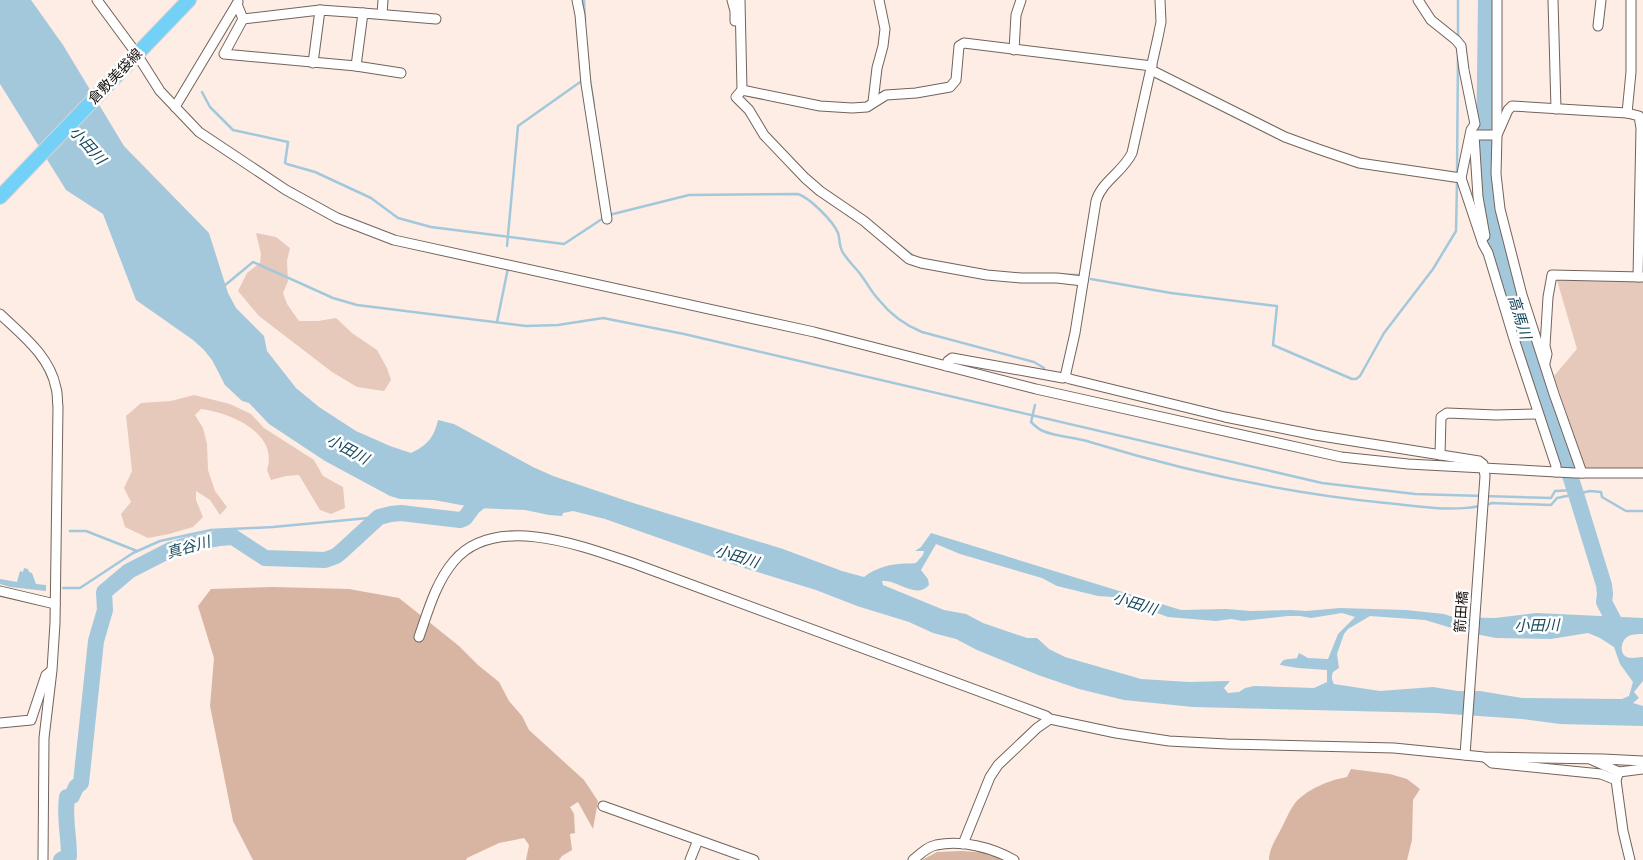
<svg xmlns="http://www.w3.org/2000/svg" width="1643" height="860" font-family="Helvetica,'Noto Sans JP',sans-serif">
<rect width="100%" height="100%" fill="#feede4"/>
<!-- green -->
<g fill="#e6c9ba">
<polygon points="256,233 276,237 290,248 287,261 288,281 283,293 287,304 299,321 318,321 336,318 352,333 377,350 387,368 391,380 384,391 357,387 332,372 259,316 238,291 247,273 260,263 261,254"/>
<polygon points="1557,280 1643,281 1643,468 1585,468 1554,376 1577,349"/>
<path d="M194,395L230,404L251,414L264,428L314,460L323,476L343,487L345,508L331,514L320,510L299,475L286,476L271,480L267,470C279,433 231,413 201,409L195,415L203,428L207,444L208,470L215,491L227,507L220,515L210,500L196,491V500L203,517L193,527L169,534L148,538L125,527L121,514L131,502L124,488L132,471L126,416L141,403L171,401Z"/>
</g>
<!-- forest -->
<g fill="#d8b5a2">
<polygon points="273,587 349,589 399,598 459,646 478,665 499,682 509,701 522,716 529,730 584,780 598,801 593,829 578,802 570,807 574,814 575,833 570,834 572,850 562,856 559,860 526,860 529,845 524,838 499,843 467,858 466,860 253,860 233,821 210,706 214,658 198,606 211,589"/>
<path d="M1351,769L1390,774L1407,779L1420,789L1413,800L1412,840L1407,860H1269C1269,850 1275,840 1280,831C1285,822 1289,811 1295,803C1307,789 1330,780 1347,777Z"/>
<polygon points="962,851 989,853 1004,860 922,860 937,852"/>
</g>
<!-- water -->
<g fill="#a3c8dc" fill-rule="evenodd">
<path d="M0,0H31L63,45L124,146L209,233L228,293L236,308L264,336L267,351L296,388L319,407L356,431L390,446L411,453C428,445 434,437 438,420L454,424L533,467L553,476L630,502L783,549L842,571L864,577C874,569 886,565 899,564C905,563 910,564 916,563L923,555L924,551H915L921,547L931,533L1181,610L1226,609L1251,611L1291,610L1306,611L1340,608L1406,610L1444,614L1453,617L1495,618L1536,613L1643,618V634C1638,634 1631,634 1627,637C1621,641 1619,654 1627,657C1631,659 1638,657 1643,657V681L1634,692L1639,698L1633,703L1643,706V726L1560,724L1522,719L1435,713L1193,707L1124,700L1079,689L1038,675L977,650L956,639L933,633L909,622L857,606L816,590L744,568L605,519L573,511L563,513L562,516L549,515L525,510L477,508L434,500L400,499L390,496L325,461L269,424L249,403L242,401L225,385L212,360L204,350L193,340L136,300L103,214L66,190L0,84ZM936,544L960,554L1042,578L1057,586L1098,596L1113,597L1168,617L1216,621L1231,619L1243,621L1288,616H1300L1311,618L1342,613L1355,617L1338,634L1328,659L1308,658L1299,653L1297,658C1290,660 1283,657 1280,665L1298,668L1327,670V682L1314,688L1254,686L1245,688L1239,692L1228,693L1224,688L1230,681H1227L1189,682L1141,679L1065,657L1049,649L1037,638H1027L983,623L966,614L944,610L883,585L882,581C896,579 916,600 929,585L928,579L921,570ZM1370,616L1425,620L1465,632L1496,638L1551,639L1588,633L1600,638L1614,647L1620,664L1633,682L1629,696L1622,699L1522,698L1480,691H1458L1433,687L1380,691L1334,684C1332,680 1331,677 1333,672L1339,668L1337,654L1344,634L1348,629Z"/>
<polygon points="24,568 28,569 29,572 32,573 36,584 46,585 46,591 10,587 0,584 0,579 17,582 20,571 23,572"/>
</g>
<g fill="none" stroke-linecap="round" stroke-linejoin="round">
<!-- stream -->
<g stroke="#a3c8dc" stroke-width="2.5">
<polyline points="584,0 585,21"/>
<polyline points="1458,36 1458,0"/>
<polyline points="589,74 594,105"/>
<polyline points="202,92 210,107 233,130 288,142 285,163 287,164 315,172 371,198 398,218 431,227 564,244 605,217"/>
<polyline points="1457,172 1458,56"/>
<path d="M609,215L689,195L798,194C810,198 833,221 838,233C840,239 839,245 842,251C847,260 855,267 861,275C867,283 872,293 879,300C890,314 905,325 922,332L1034,362L1044,368"/>
<polyline points="893,240 916,258"/>
<polyline points="507,246 518,126 583,80"/>
<polyline points="1030,274 1078,275"/>
<polyline points="1091,279 1171,293 1277,306 1273,345 1352,379 1356,379 1360,376 1384,333 1433,269 1456,231 1457,183"/>
<polyline points="224,286 253,262 333,298 357,305 526,326 558,325 603,318 684,334 1322,483 1415,494 1551,498 1555,491 1575,490"/>
<polyline points="497,322 508,268"/>
<path d="M1035,405L1031,422C1034,425 1038,429 1043,431C1057,437 1075,437 1090,442C1188,472 1285,493 1386,503C1417,506 1450,512 1480,506"/>
<polyline points="1486,505 1492,503 1551,505 1557,498 1562,497 1590,491 1601,492 1602,497 1626,511 1643,511"/>
<polyline points="70,531 86,531 137,551"/>
<polyline points="63,588 80,588 133,553 160,541 211,530 273,527 379,517"/>
</g>
<!-- river -->
<g stroke="#a3c8dc" stroke-width="16">
<polyline points="1486,0 1484,153 1491,223 1508,285 1576,494 1604,585 1605,594 1604,602 1615,623"/>
<path d="M61,860L69,856C69,836 64,817 67,797L72,796L76,787L81,783L96,641L105,610L104,592L129,571L170,550L194,543L220,538L233,537L265,558L325,560L336,556L342,551L379,517L391,514L401,513L460,520L465,518L473,507L489,494"/>
</g>
<defs>
<g id="street">
<polyline points="97,0 136,53 160,91 199,132 286,190 337,218 394,240 814,332 1036,389 1341,457 1408,464 1575,473 1643,473"/>
<polyline points="577,0 580,15 586,84 607,219"/>
<polyline points="732,0 735,11 735,21"/>
<polyline points="740,0 742,90"/>
<polyline points="1418,0 1431,20 1456,40 1461,46 1464,70 1475,124 1471,130 1461,178 1483,244 1488,253 1514,339 1556,466 1556,472"/>
<polyline points="1553,0 1556,109"/>
<polyline points="237,4 243,19 224,54 356,66 401,73"/>
<polyline points="382,14 383,0"/>
<polyline points="243,19 320,10"/>
<polyline points="1598,26 1601,0"/>
<polyline points="1014,50 1016,15 1021,0"/>
<polyline points="313,63 320,10 363,13"/>
<polyline points="356,66 363,13 436,19"/>
<polyline points="1151,70 1285,137 1318,149 1359,163 1461,178"/>
<polyline points="873,102 877,68 883,46 885,29 879,0"/>
<polyline points="175,107 238,2"/>
<polyline points="1627,113 1631,72 1631,0"/>
<polyline points="1474,135 1497,135 1497,0"/>
<polyline points="1474,135 1478,197 1485,236"/>
<polyline points="1083,281 1057,278 1021,278 987,275 921,263 909,259 864,221 820,191 805,178 764,135 749,110 736,97 742,90 820,106 852,108 867,107 886,95 916,93 950,87 956,80 959,46 964,43 1152,66"/>
<path d="M0,314C22,335 50,356 56,388C58,394 57,401 58,407L55,623L52,670L44,738L43,860"/>
<polyline points="1545,363 1547,354 1545,346 1548,297 1552,275 1642,277"/>
<path d="M946,366L948,361L952,358L1063,378L1065,377L1075,333L1096,201C1102,181 1123,172 1132,153L1158,37L1161,22L1160,0"/>
<polyline points="1065,377 1070,379 1225,417 1315,435 1479,461 1483,464 1485,476 1465,755"/>
<polyline points="1440,455 1441,417 1447,413 1496,415 1538,414"/>
<polyline points="1582,473 1554,394 1522,295 1500,209 1496,174 1497,135 1508,110 1512,106 1627,113 1639,116 1641,128 1638,277"/>
<polyline points="0,591 55,604"/>
<path d="M419,637C428,611 436,582 454,561C496,511 588,548 638,565L1046,716L1050,719L1116,733L1169,741L1227,744L1394,748L1484,757L1603,759L1643,761"/>
<polyline points="0,723 31,720 46,675 51,671"/>
<polyline points="1486,758 1492,763 1601,774 1616,780 1623,831 1630,860"/>
<polyline points="1592,760 1619,772"/>
<polyline points="1616,780 1619,772 1643,769"/>
<polyline points="603,806 754,860"/>
<polyline points="963,844 990,777 998,765 1037,728 1050,719"/>
<polyline points="690,860 698,840"/>
<path d="M913,860C920,854 927,847 936,845C962,840 991,847 1014,860"/>
</g>
<polyline id="primary" points="0,197 189,0"/>
</defs>
<!-- street casing -->
<use href="#street" stroke="#72635c" stroke-width="11"/>
<!-- primary casing -->
<use href="#primary" stroke="#d5d4d3" stroke-width="16"/>
<!-- street -->
<use href="#street" stroke="#fff" stroke-width="9"/>
<!-- primary -->
<use href="#primary" stroke="#73d1f7" stroke-width="14"/>
</g>
<g text-anchor="middle" dominant-baseline="central" stroke-width="5" stroke-linejoin="round" paint-order="stroke">
<!-- street labels -->
<g font-size="14" fill="#150f0c" stroke="#fefefe">
<text transform="translate(115 76) rotate(-46)">倉敷美袋線</text>
<text transform="translate(1461 612) rotate(-86)">箭田橋</text>
</g>
<!-- water labels -->
<g font-size="15" font-style="italic" fill="#16465c" stroke="#fefefe">
<text transform="translate(88 145) rotate(48)">小田川</text>
<text transform="translate(1520 317) rotate(73)">高馬川</text>
<text transform="translate(348 449) rotate(28)">小田川</text>
<text transform="translate(188 547) rotate(-16)">真谷川</text>
<text transform="translate(737 556) rotate(17)">小田川</text>
<text transform="translate(1135 603) rotate(17)">小田川</text>
<text transform="translate(1537 625) rotate(-1)">小田川</text>
</g>
</g>
</svg>
